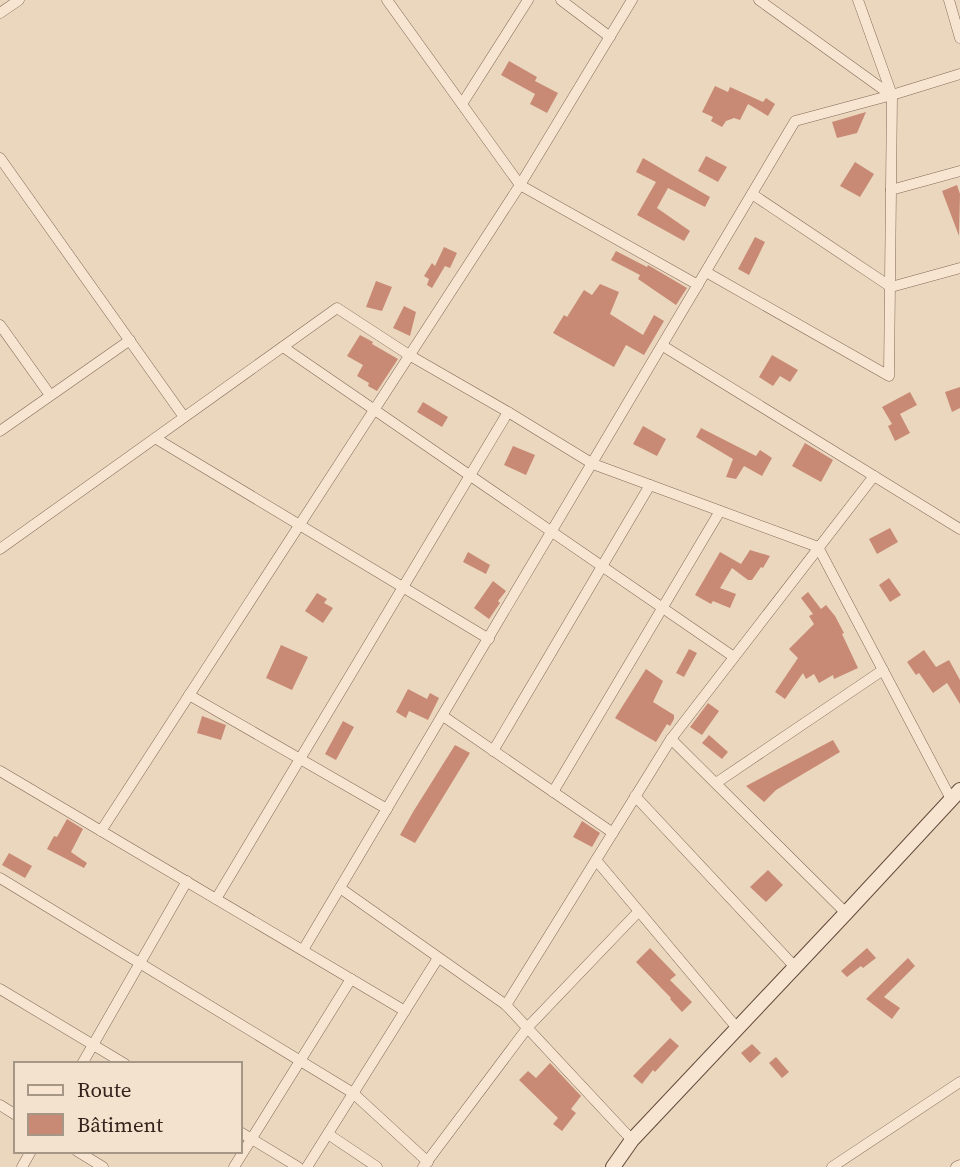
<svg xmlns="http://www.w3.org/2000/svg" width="960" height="1167" font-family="'Source Serif 4',serif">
<rect width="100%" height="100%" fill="#ebd7be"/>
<!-- building -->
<g fill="#c88a75">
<polygon points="509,61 537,77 535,81 558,93 547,113 530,104 535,94 501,75"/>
<polygon points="715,86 728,92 730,87 763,102 766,98 775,104 768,116 748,104 740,120 734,118 726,121 722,127 711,121 713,117 702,112"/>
<polygon points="866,112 857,133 837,138 832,122"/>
<polygon points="706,156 727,167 718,182 698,171"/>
<polygon points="643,158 710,197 705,207 668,188 657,208 690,231 684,241 637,215 656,182 636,172"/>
<polygon points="855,162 874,174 860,197 840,186"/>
<polygon points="957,185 960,194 959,236 942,191"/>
<polygon points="755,237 765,242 749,275 738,269"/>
<polygon points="444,247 457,253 450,268 445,266 432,288 427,285 429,279 424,276 432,263 435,266"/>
<polygon points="616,251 647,267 648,265 687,288 676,305 638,279 640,275 611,260"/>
<polygon points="376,281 392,287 382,311 366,307"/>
<polygon points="600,284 619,292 610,314 643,335 654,315 664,321 644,355 626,345 614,367 553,333 564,315 567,317 584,290 592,295"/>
<polygon points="404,306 416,312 410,336 393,328"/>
<polygon points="360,335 373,342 372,344 398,359 377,391 368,386 369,383 357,376 363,365 347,356"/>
<polygon points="772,355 798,370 790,382 780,376 773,386 759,377"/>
<polygon points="960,387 960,408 952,412 945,392"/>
<polygon points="910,392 917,405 900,414 910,433 895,441 888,426 892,424 882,407"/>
<polygon points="423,402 448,417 442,427 417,412"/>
<polygon points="643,426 666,439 657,456 633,444"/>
<polygon points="701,428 756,456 760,450 772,458 762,476 744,466 736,479 726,477 733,459 696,437"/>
<polygon points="805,443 833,460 821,482 792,466"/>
<polygon points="513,446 535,455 526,475 504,465"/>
<polygon points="890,528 898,542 877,554 869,539"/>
<polygon points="750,550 770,556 763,568 761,567 752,580 748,580 732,568 720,588 736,594 730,608 713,601 711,604 695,595 720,552 741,564"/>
<polygon points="468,552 490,565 486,574 463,562"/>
<polygon points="889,578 901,595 890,602 879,585"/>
<polygon points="493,581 506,591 498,601 500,603 489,619 474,608"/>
<polygon points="808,592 821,609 826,605 835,616 844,633 842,634 858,668 834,679 833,675 819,683 814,674 806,679 803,673 785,699 775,692 798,658 789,649 814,624 809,616 813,614 801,598"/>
<polygon points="317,593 327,599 324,603 333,608 323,623 305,611"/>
<polygon points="281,645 308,657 292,690 266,678"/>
<polygon points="689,649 697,653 684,677 676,673"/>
<polygon points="924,650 936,667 949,660 960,680 960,704 947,683 933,693 919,673 916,675 907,662"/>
<polygon points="646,669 663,681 653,702 674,715 674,719 670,726 667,724 656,742 615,718"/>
<polygon points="408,689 427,699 430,693 439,698 428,720 409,711 406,718 396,712"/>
<polygon points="708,703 719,711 702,735 690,727"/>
<polygon points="202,716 226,725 221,740 197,733"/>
<polygon points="343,721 354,727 336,760 325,754"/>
<polygon points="709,735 728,752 722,759 702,743"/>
<polygon points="833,740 840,752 776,790 764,802 746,786"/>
<polygon points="455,745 470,753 415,843 400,835 413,812"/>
<polygon points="67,819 83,829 71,852 87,863 84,868 47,849 54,836 57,837"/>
<polygon points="582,821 600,833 592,847 573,837"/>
<polygon points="9,853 32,866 25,878 2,865"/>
<polygon points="768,870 783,885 766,902 750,887"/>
<polygon points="650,948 676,975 670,980 692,1002 682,1012 670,999 671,998 636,962"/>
<polygon points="867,948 876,958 863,968 861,966 847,977 841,971"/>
<polygon points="908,958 915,966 884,997 900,1008 892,1019 866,999"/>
<polygon points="670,1038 679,1046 655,1072 653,1070 642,1084 633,1076"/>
<polygon points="752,1044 761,1053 750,1063 741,1053"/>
<polygon points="776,1057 789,1072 782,1078 769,1063"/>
<polygon points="550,1063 581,1096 571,1109 576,1113 562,1131 553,1124 558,1118 519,1080 528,1071 536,1078"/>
</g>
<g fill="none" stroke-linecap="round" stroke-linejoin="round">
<defs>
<g id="street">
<polyline points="387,0 520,185 698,285"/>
<polyline points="561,0 610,37"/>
<polyline points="759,0 891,95"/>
<polyline points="949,0 960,38"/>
<polyline points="0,13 19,0"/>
<polyline points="462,104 528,0"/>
<polyline points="0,158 184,417"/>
<polyline points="891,190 960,171"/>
<polyline points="752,194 891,287 960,268"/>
<polyline points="706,272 889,376 892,95 858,0"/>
<polyline points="0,325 50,395"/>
<polyline points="663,346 960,529"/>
<polyline points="283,347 734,657"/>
<polyline points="0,431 130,340"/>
<polyline points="155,438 489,639"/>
<polyline points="0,549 337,308 409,355 508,412 593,464 818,547 951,799"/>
<polyline points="189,695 387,809"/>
<polyline points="443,716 613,833"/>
<polyline points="671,739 846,913"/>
<polyline points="493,751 650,485"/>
<polyline points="0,771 405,1011"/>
<polyline points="716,783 883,670"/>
<polyline points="553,792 720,511"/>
<polyline points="635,796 795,967"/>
<polyline points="101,831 520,185 632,0"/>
<polyline points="596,860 737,1028"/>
<polyline points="0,878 353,1093 428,1162"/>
<polyline points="340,888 506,1005 632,1140"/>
<polyline points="216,899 508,412"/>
<polyline points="303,950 795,121 892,95 960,74"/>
<polyline points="0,989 125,1064"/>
<polyline points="506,1005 671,739 874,476"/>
<polyline points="82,1064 187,881"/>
<polyline points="0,1105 16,1115"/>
<polyline points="240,1132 298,1167"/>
<polyline points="328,1134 377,1167"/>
<polyline points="77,1151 103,1167"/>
<polyline points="22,1167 31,1151"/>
<polyline points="234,1167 351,979"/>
<polyline points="307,1167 438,958"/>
<polyline points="423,1167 528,1027 638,912"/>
<polyline points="832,1167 960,1082"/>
<polyline points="956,1167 960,1165"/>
</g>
<polyline id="secondary" points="613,1167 632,1140 846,913 960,790"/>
</defs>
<!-- street casing -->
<use href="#street" stroke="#836858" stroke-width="11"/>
<!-- secondary casing -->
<use href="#secondary" stroke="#64493b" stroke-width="16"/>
<!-- street -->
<use href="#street" stroke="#f7e5d1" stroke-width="10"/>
<!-- secondary -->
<use href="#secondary" stroke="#f7e5d1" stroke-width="14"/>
</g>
<!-- legend -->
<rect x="14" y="1062" width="228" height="91" fill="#f3e2cd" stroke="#a69686" stroke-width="2"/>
<rect x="28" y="1085" width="35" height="10" fill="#f7e5d1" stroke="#a69686" stroke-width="2"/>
<text x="77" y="1097" font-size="21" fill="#33231c">Route</text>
<rect x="28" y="1114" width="35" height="21" fill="#c88a75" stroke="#a69686" stroke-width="2"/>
<text x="77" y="1132" font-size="21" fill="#33231c">Bâtiment</text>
</svg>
